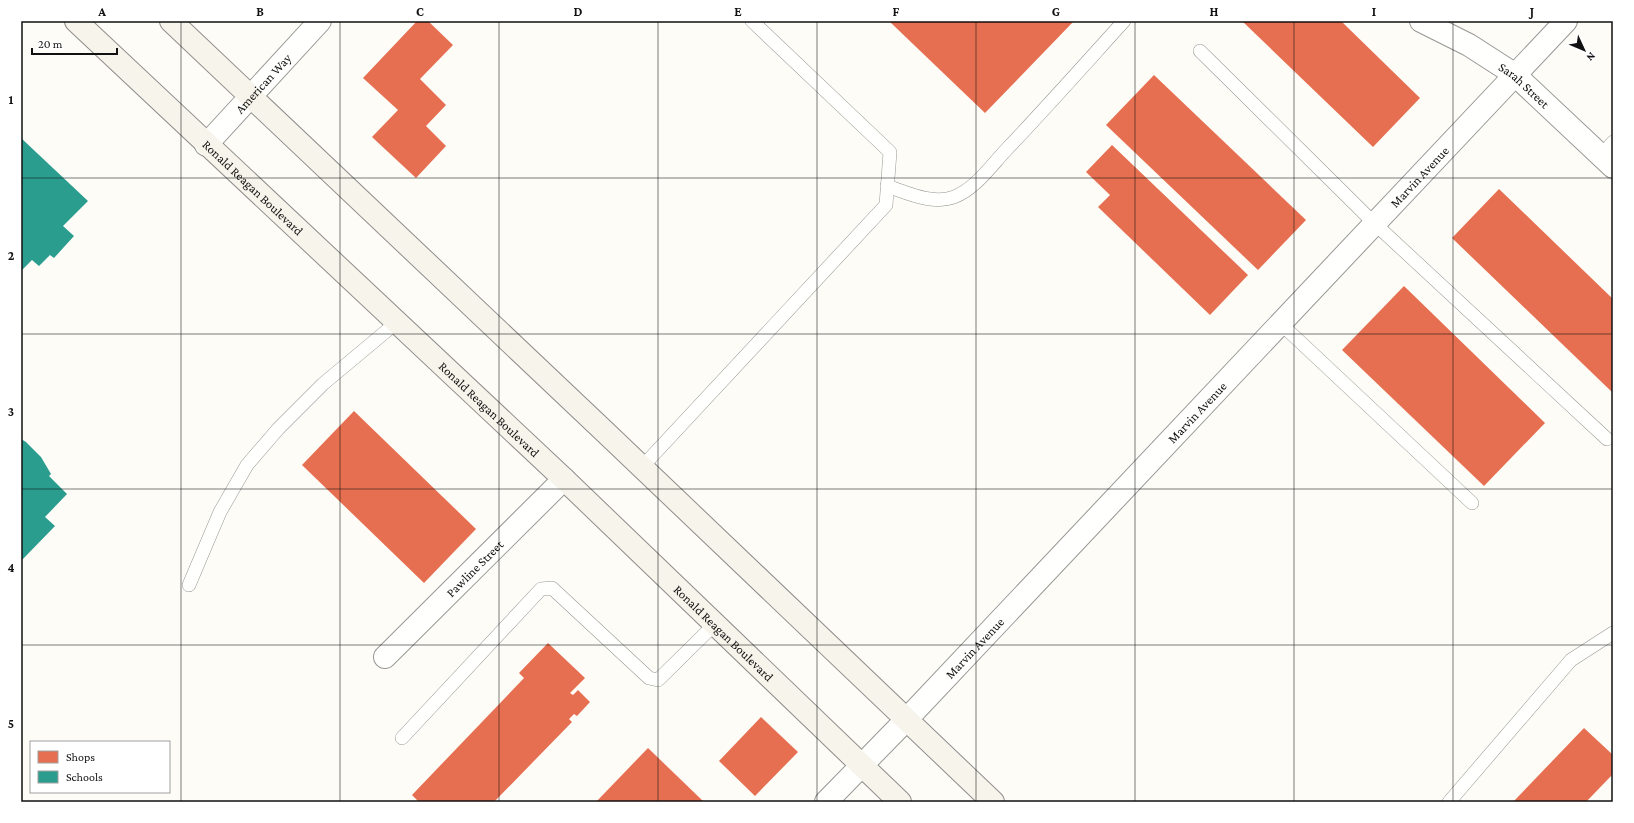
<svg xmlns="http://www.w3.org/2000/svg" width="1634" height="823" font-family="'Crimson Pro',serif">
<rect width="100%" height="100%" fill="#fdfcf7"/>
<!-- shops -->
<g fill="#e76f51">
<polygon points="417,21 428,21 453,45 420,79 446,105 426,126 446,146 416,178 372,137 398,110 363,78"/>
<polygon points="889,21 1074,21 985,113"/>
<polygon points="1242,21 1341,21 1420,98 1373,147"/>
<polygon points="1154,75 1306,220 1258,270 1106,125"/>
<polygon points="1112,145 1248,275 1210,315 1098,207 1110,195 1086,172"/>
<polygon points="1499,189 1613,299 1613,393 1452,238"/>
<polygon points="1404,286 1545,423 1484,486 1342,350"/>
<polygon points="354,411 476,529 424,583 302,465"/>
<polygon points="548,643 585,678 570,693 573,695 578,690 590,702 577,716 574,714 569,719 572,722 494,802 419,802 412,795 524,678 519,673"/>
<polygon points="761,717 798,752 755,796 719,761"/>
<polygon points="1584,728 1613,755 1613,774 1586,802 1513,802"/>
<polygon points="648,748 704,802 596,802"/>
</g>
<!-- schools -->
<g fill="#2a9d8f">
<polygon points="21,138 88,201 63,226 74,236 54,258 50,255 39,266 32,260 21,271"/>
<polygon points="21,439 26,442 41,457 51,474 49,476 67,494 45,517 55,526 21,561"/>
</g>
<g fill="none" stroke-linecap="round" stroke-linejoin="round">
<defs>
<g id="lane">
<polyline points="1200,51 1374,223 1607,439"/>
<polyline points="1601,156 1613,142"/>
<path d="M887,186C908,193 932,205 954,197C975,189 991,166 1006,150C1046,108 1085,64 1124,21"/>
<polyline points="1280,323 1472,503"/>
<polyline points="642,467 886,205 890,152 752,21"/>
<polyline points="189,585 220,512 247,465 278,429 323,384 396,323"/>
<polyline points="402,738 541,589 552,588 649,678 658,680 714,625"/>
<polyline points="1449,802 1571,660 1613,633"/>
</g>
<g id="street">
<path id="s1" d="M1421,21L1469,45L1514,74L1613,167"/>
<path id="s2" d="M206,145L320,21"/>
<path id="s3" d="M385,657L564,479"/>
<path id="s4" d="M826,802L906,720L1566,21"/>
</g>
<g id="secondary">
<path id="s5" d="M76,21L564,479L900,802"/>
<polyline points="171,21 604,431 993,802"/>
</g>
</defs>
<!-- lane casing -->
<use href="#lane" stroke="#979795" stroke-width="14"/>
<!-- street casing -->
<use href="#street" stroke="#979795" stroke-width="24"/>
<!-- secondary casing -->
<use href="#secondary" stroke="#8e8d8b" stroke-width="24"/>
<!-- lane -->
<use href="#lane" stroke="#fffffe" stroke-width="13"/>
<!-- street -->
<use href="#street" stroke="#fffffe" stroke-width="22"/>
<!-- secondary -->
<use href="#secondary" stroke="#f6f4eb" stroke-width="22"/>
</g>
<!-- grid -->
<path fill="none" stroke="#111" stroke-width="1" stroke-opacity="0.55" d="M181,21V802M340,21V802M499,21V802M658,21V802M817,21V802M976,21V802M1135,21V802M1294,21V802M1453,21V802M21,178H1613M21,334H1613M21,489H1613M21,645H1613"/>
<g text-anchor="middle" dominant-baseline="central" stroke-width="4" stroke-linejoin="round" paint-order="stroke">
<!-- street labels -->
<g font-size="13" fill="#111" stroke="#fff">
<text stroke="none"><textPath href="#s2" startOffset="84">American Way</textPath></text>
<text stroke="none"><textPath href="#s1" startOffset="122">Sarah Street</textPath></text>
<text stroke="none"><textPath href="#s4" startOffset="862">Marvin Avenue</textPath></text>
<text stroke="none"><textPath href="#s5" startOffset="243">Ronald Reagan Boulevard</textPath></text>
<text stroke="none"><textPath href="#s5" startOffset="567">Ronald Reagan Boulevard</textPath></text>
<text stroke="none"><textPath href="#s4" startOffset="538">Marvin Avenue</textPath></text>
<text stroke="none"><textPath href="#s3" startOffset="126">Pawline Street</textPath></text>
<text stroke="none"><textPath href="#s5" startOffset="891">Ronald Reagan Boulevard</textPath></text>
<text stroke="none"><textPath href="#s4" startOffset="214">Marvin Avenue</textPath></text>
</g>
</g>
<!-- border -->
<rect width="1634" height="823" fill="none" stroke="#ffffff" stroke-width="44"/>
<!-- legend -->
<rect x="30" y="741" width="140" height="52" fill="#ffffff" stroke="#a0a0a0"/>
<rect x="38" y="751" width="20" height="12" fill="#e76f51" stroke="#a0a0a0"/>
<text x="66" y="761" font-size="12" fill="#111111">Shops</text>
<rect x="38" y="771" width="20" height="12" fill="#2a9d8f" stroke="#a0a0a0"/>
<text x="66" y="781" font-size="12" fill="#111111">Schools</text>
<!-- north arrow -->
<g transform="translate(1584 50) rotate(134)" stroke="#ffffff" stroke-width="3" paint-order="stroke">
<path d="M0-3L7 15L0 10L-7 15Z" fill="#111111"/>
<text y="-6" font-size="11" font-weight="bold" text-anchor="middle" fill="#111111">N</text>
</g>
<!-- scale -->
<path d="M32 48v6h85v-6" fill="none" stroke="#111111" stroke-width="2"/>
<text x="38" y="48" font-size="12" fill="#111111" stroke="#ffffff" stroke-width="3" paint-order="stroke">20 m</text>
<rect x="22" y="22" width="1590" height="779" fill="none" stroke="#111" stroke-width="1.5"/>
<g font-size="13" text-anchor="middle" font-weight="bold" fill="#111">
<text x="102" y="16">A</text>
<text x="260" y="16">B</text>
<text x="420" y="16">C</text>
<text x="578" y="16">D</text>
<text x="738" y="16">E</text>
<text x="896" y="16">F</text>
<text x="1056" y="16">G</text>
<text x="1214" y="16">H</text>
<text x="1374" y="16">I</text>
<text x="1532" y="16">J</text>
<text x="11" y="104">1</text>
<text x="11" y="260">2</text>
<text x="11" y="416">3</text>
<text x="11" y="572">4</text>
<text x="11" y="728">5</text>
</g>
</svg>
